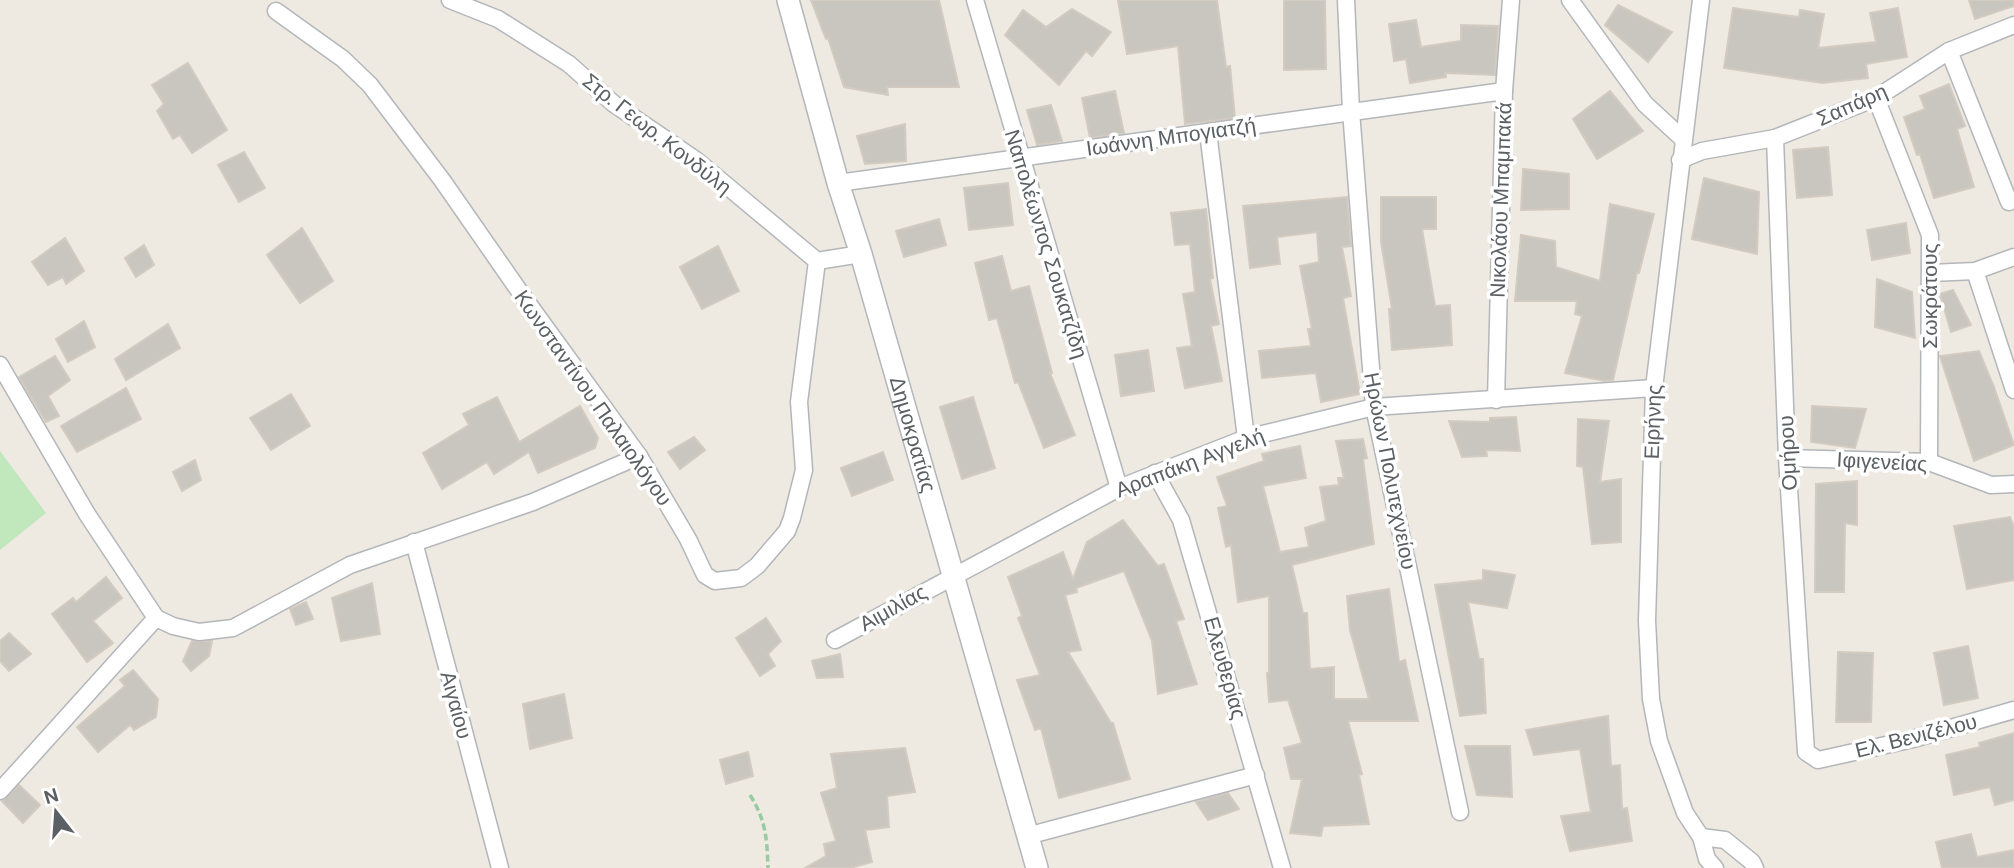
<svg xmlns="http://www.w3.org/2000/svg" width="2014" height="868" font-family="'DM Sans',sans-serif">
<rect width="100%" height="100%" fill="#eeeae2"/>
<!-- green -->
<polygon fill="#c1e7bd" points="0,451 46,513 0,550"/>
<!-- building -->
<g fill="#c9c5bf" stroke="#d3cbc0" stroke-width="2">
<polygon points="811,0 939,0 959,87 887,87 888,95 844,87 828,38 826,39"/>
<polygon points="1118,0 1217,0 1226,67 1230,66 1235,118 1185,124 1178,46 1127,54"/>
<polygon points="1284,0 1325,0 1326,69 1284,70"/>
<polygon points="1969,0 2014,0 2014,6 1975,19"/>
<polygon points="1618,5 1672,32 1648,62 1605,25"/>
<polygon points="1733,8 1799,17 1800,10 1824,14 1818,48 1876,42 1870,13 1898,8 1907,57 1866,64 1868,78 1822,83 1724,68"/>
<polygon points="1072,9 1111,32 1092,56 1086,51 1059,85 1005,35 1023,10 1046,27"/>
<polygon points="1416,20 1421,47 1461,41 1461,25 1498,26 1495,75 1445,73 1446,77 1410,83 1406,59 1394,61 1389,24"/>
<polygon points="188,63 227,130 192,153 180,135 173,139 157,111 164,104 152,85"/>
<polygon points="1949,84 1965,126 1957,129 1974,187 1934,198 1920,154 1917,155 1904,117 1925,109 1920,96"/>
<polygon points="1115,91 1124,133 1090,138 1082,98"/>
<polygon points="1610,91 1643,131 1597,159 1573,119"/>
<polygon points="1051,105 1062,141 1037,145 1027,110"/>
<polygon points="905,124 906,161 865,164 857,136"/>
<polygon points="1828,147 1832,195 1797,198 1793,150"/>
<polygon points="244,152 265,188 239,202 218,165"/>
<polygon points="1523,169 1569,174 1569,209 1521,210"/>
<polygon points="1704,178 1759,192 1757,254 1692,239"/>
<polygon points="1008,183 1013,225 969,230 964,188"/>
<polygon points="1347,197 1351,246 1342,247 1351,296 1343,298 1360,394 1321,402 1316,373 1262,378 1259,351 1311,346 1308,329 1312,329 1300,266 1319,262 1317,232 1277,237 1280,264 1250,268 1243,206"/>
<polygon points="1381,197 1436,197 1436,229 1422,229 1435,306 1450,305 1452,345 1392,350 1389,309 1392,309 1381,242"/>
<polygon points="1610,204 1654,214 1639,273 1637,273 1613,380 1605,381 1565,373 1582,316 1575,314 1577,301 1515,301 1521,235 1555,241 1556,267 1600,281"/>
<polygon points="1206,209 1213,278 1210,279 1219,324 1211,326 1222,381 1185,388 1177,348 1192,346 1183,294 1195,292 1190,244 1175,245 1171,213"/>
<polygon points="939,219 946,245 904,257 896,231"/>
<polygon points="1906,223 1910,253 1872,260 1867,230"/>
<polygon points="302,228 333,281 300,303 267,255"/>
<polygon points="65,238 84,271 66,284 63,277 48,285 32,262"/>
<polygon points="144,245 154,265 136,277 125,258"/>
<polygon points="718,246 739,291 702,309 680,267"/>
<polygon points="1002,256 1011,291 1029,286 1052,373 1050,373 1075,435 1044,448 1018,382 1015,383 997,318 989,320 975,263"/>
<polygon points="1877,279 1912,292 1915,338 1875,327"/>
<polygon points="1953,290 1971,325 1951,332 1940,294"/>
<polygon points="84,321 95,347 68,362 56,339"/>
<polygon points="168,324 180,348 126,380 115,359"/>
<polygon points="1148,350 1154,391 1121,396 1115,355"/>
<polygon points="1979,351 1994,387 2014,445 1974,461 1940,356"/>
<polygon points="55,356 70,380 48,396 59,416 46,422 19,377"/>
<polygon points="126,388 141,419 77,452 61,426"/>
<polygon points="291,394 310,426 271,450 250,418"/>
<polygon points="497,397 519,442 580,406 598,438 595,448 538,473 529,452 494,474 487,462 442,489 423,453 469,425 463,414"/>
<polygon points="973,397 995,468 962,479 940,407"/>
<polygon points="1812,406 1866,409 1855,448 1811,442"/>
<polygon points="1516,417 1520,451 1486,450 1487,456 1462,457 1449,421 1490,422 1490,418"/>
<polygon points="1578,419 1609,421 1600,482 1621,479 1621,542 1592,544 1583,467 1577,466"/>
<polygon points="694,437 705,450 680,469 668,452"/>
<polygon points="1363,439 1367,458 1363,459 1374,544 1292,565 1303,613 1307,613 1310,669 1334,667 1334,699 1369,699 1350,630 1347,596 1389,589 1399,662 1405,660 1418,721 1348,721 1362,774 1359,775 1369,824 1323,826 1321,836 1290,833 1302,779 1291,779 1284,748 1302,743 1288,700 1269,702 1267,673 1269,673 1269,596 1238,602 1231,545 1226,547 1218,508 1227,506 1217,477 1264,461 1262,454 1300,446 1306,478 1263,486 1280,552 1309,547 1305,528 1326,521 1320,487 1339,485 1338,478 1344,478 1336,441"/>
<polygon points="883,452 893,480 852,496 841,468"/>
<polygon points="195,460 201,480 182,491 173,472"/>
<polygon points="1857,481 1857,525 1845,523 1844,592 1815,592 1816,484"/>
<polygon points="2010,517 2014,527 2014,580 1967,589 1954,526"/>
<polygon points="1123,520 1158,566 1164,564 1184,619 1176,621 1197,684 1158,694 1152,641 1124,571 1076,588 1077,592 1065,595 1081,650 1068,652 1111,723 1113,723 1130,779 1059,798 1041,728 1035,730 1017,680 1040,675 1018,618 1022,616 1008,577 1063,552 1073,579 1087,542"/>
<polygon points="1483,570 1515,575 1507,608 1468,602 1479,659 1483,659 1486,713 1460,716 1435,585 1483,580"/>
<polygon points="106,577 122,598 93,621 113,643 87,662 52,614 73,598 76,602"/>
<polygon points="372,583 380,634 341,641 332,598"/>
<polygon points="306,602 313,619 296,625 290,609"/>
<polygon points="766,618 781,641 768,654 775,666 760,676 736,638"/>
<polygon points="9,633 31,654 9,671 0,661 0,641"/>
<polygon points="192,641 212,641 209,656 191,671 183,661"/>
<polygon points="1968,646 1978,698 1944,705 1934,653"/>
<polygon points="1838,652 1873,653 1871,722 1836,722"/>
<polygon points="840,654 843,677 817,678 812,661"/>
<polygon points="133,670 158,699 156,717 134,730 130,725 98,752 77,727 125,686 120,680"/>
<polygon points="564,694 572,738 530,749 523,704"/>
<polygon points="1608,716 1611,766 1620,765 1622,809 1627,808 1632,841 1570,851 1561,816 1591,812 1580,749 1534,755 1526,730"/>
<polygon points="2014,733 2014,800 1995,805 1990,787 1954,795 1946,755 1980,747 1979,743"/>
<polygon points="1465,746 1510,746 1512,797 1477,795"/>
<polygon points="905,748 915,792 887,796 889,827 865,830 872,862 850,868 805,868 826,856 824,844 836,841 821,793 837,788 831,754"/>
<polygon points="748,752 753,776 726,784 720,760"/>
<polygon points="19,785 40,805 23,823 2,801"/>
<polygon points="1228,793 1239,809 1208,820 1196,802"/>
<polygon points="1971,834 1977,857 2014,850 2014,868 1942,868 1936,842"/>
</g>
<g fill="none" stroke-linecap="round" stroke-linejoin="round">
<defs>
<g id="minor">
<polyline points="450,0 498,19 569,64 614,104 696,160 817,261 861,254"/>
<polyline points="975,0 1119,488"/>
<polyline points="1346,0 1351,111 1374,407 1460,812"/>
<polyline points="1570,0 1645,104 1683,139"/>
<polyline points="1701,0 1654,388 1647,621 1651,699 1659,741 1685,813 1701,837 1707,859 1715,868"/>
<polyline points="276,11 343,59 370,85 442,180 522,295 639,456 688,539 705,575 715,581 741,578 757,566 787,531 792,518 804,470 799,402 817,261"/>
<polyline points="1949,51 2009,202"/>
<polyline points="1876,98 1930,235 1929,462"/>
<polyline points="1208,132 1246,438"/>
<polyline points="1775,138 1787,458 1806,752 1818,760 1913,739 2014,710"/>
<polyline points="1680,160 1702,151 1775,138 1876,98 1949,51 2014,25"/>
<polyline points="838,183 1504,91"/>
<polyline points="1975,271 2014,390"/>
<polyline points="1931,273 1975,271 2014,257"/>
<polyline points="0,365 87,514 156,618"/>
<polyline points="1496,400 1504,91 1511,0"/>
<polyline points="1787,458 1929,462 1991,485 2014,484"/>
<polyline points="1155,473 1181,520 1282,868"/>
<polyline points="414,542 500,868"/>
<polyline points="156,618 173,626 199,632 233,628 350,565 533,502 639,456"/>
<polyline points="835,640 1119,488 1246,438 1374,407 1654,388"/>
<polyline points="0,791 156,618"/>
<polyline points="1027,836 1256,775"/>
<polyline points="1701,837 1725,840 1752,862 1755,868"/>
</g>
<g id="tertiary">
<path id="s1" d="M788,0L838,183L861,254L1037,868"/>
</g>
</defs>
<!-- minor casing -->
<use href="#minor" stroke="#b3b6ba" stroke-width="19"/>
<!-- tertiary casing -->
<use href="#tertiary" stroke="#b3b6ba" stroke-width="24"/>
<!-- path -->
<path stroke="#97cba0" stroke-width="3.5" stroke-dasharray="7 3.5" stroke-linecap="butt" d="M750,795C766,820 767,839 768,868"/>
<!-- minor -->
<use href="#minor" stroke="#fff" stroke-width="16"/>
<!-- tertiary -->
<use href="#tertiary" stroke="#fff" stroke-width="21"/>
</g>
<g text-anchor="middle" dominant-baseline="central" stroke-width="7" stroke-linejoin="round" paint-order="stroke">
<!-- street labels -->
<g font-size="21" fill="#5a6064" stroke="#fff">
<text transform="translate(1852 105) rotate(-24)">Σαπάρη</text>
<text transform="translate(657 134) rotate(38)">Στρ. Γεωρ. Κονδύλη</text>
<text transform="translate(1171 137) rotate(-8)">Ιωάννη Μπογιατζή</text>
<text transform="translate(1501 200) rotate(-88)">Νικολάου Μπαμπακά</text>
<text transform="translate(1046 244) rotate(73)">Ναπολέωντος Σουκατζίδη</text>
<text transform="translate(1930 296) rotate(-90)">Σωκράτους</text>
<text transform="translate(593 398) rotate(55)">Κωνσταντίνου Παλαιολόγου</text>
<text transform="translate(1653 422) rotate(-88)">Ειρήνης</text>
<text stroke="none"><textPath href="#s1" startOffset="452">Δημοκρατίας</textPath></text>
<text transform="translate(1788 453) rotate(-93)">Ομήρου</text>
<text transform="translate(1882 462) rotate(3)">Ιφιγενείας</text>
<text transform="translate(1190 463) rotate(-21)">Αραπάκη Αγγελή</text>
<text transform="translate(1390 471) rotate(79)">Ηρώων Πολυτεχνείου</text>
<text transform="translate(893 608) rotate(-29)">Αιμιλίας</text>
<text transform="translate(1225 668) rotate(74)">Ελευθερίας</text>
<text transform="translate(456 705) rotate(75)">Αιγαίου</text>
<text transform="translate(1916 736) rotate(-14)">Ελ. Βενιζέλου</text>
</g>
</g>
<!-- north arrow -->
<g transform="translate(56 812) rotate(343)" stroke="#ffffff" stroke-width="5" paint-order="stroke">
<path d="M0-5L12 26L0 18L-12 26Z" fill="#5a6064"/>
<text y="-10" font-size="19" font-weight="bold" text-anchor="middle" fill="#5a6064">N</text>
</g>
</svg>
